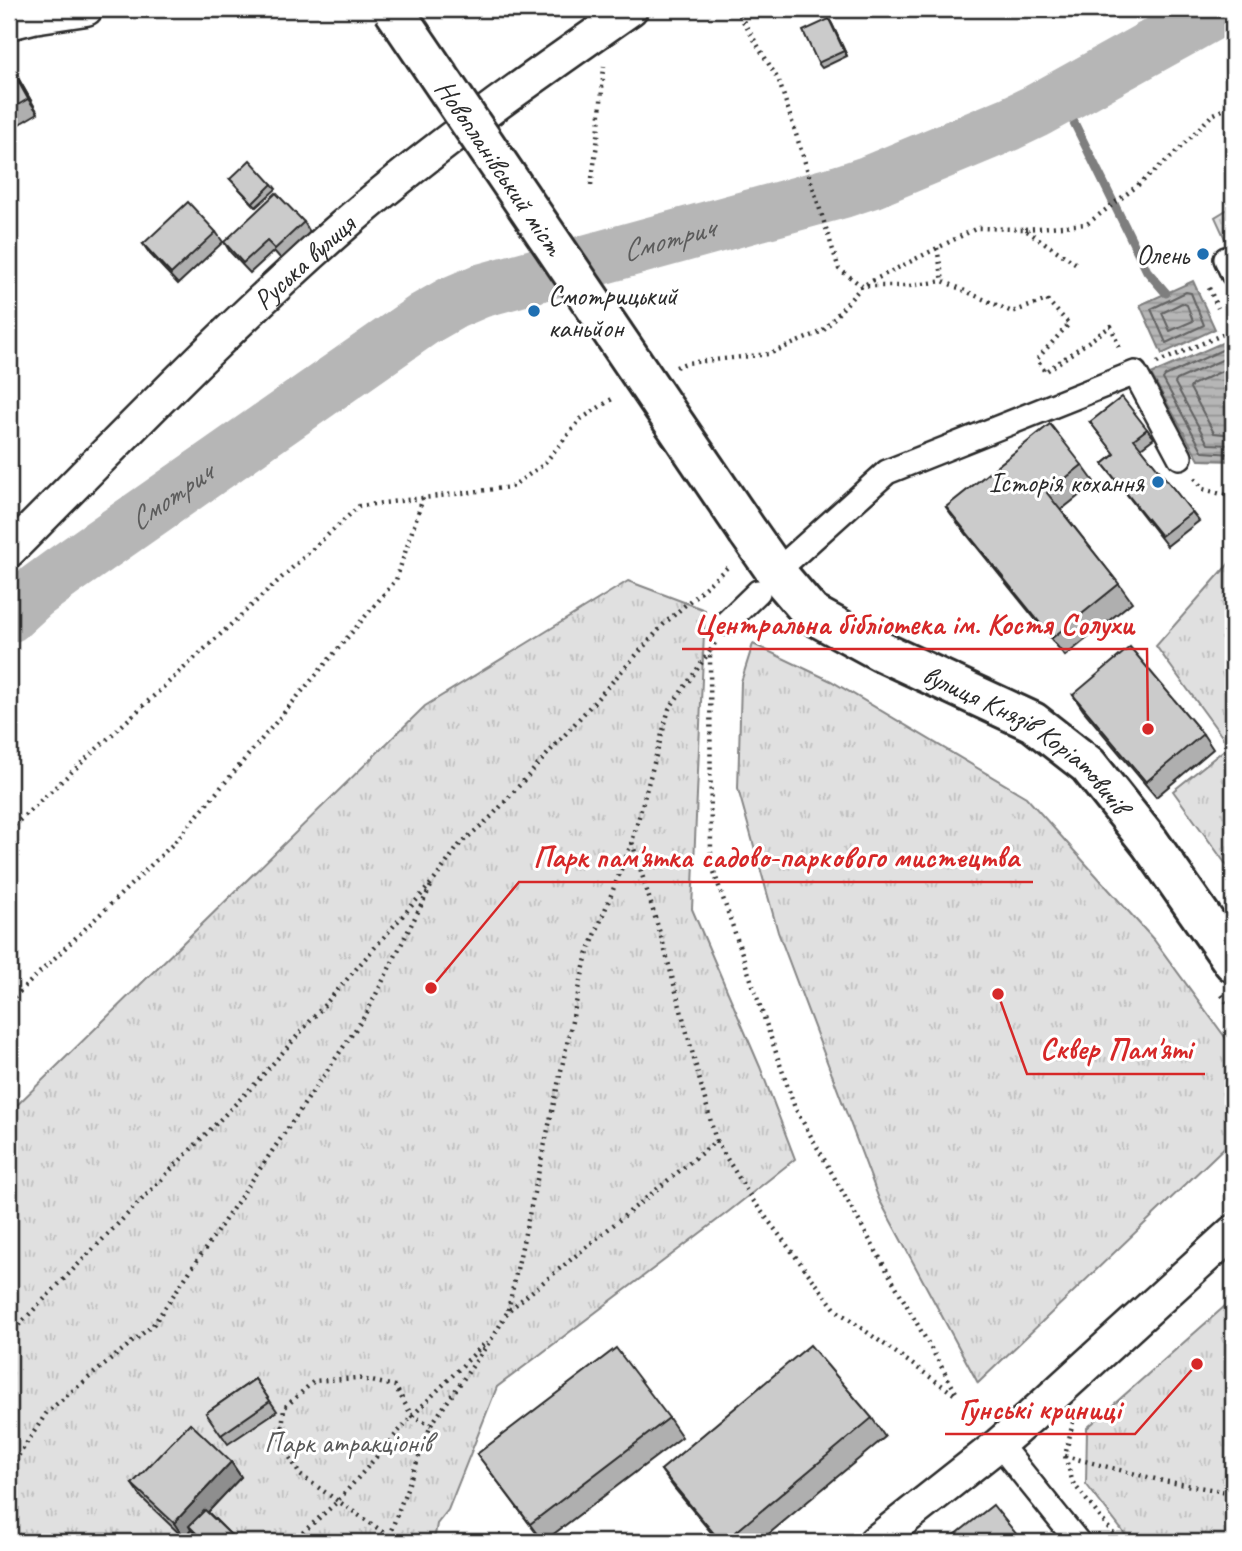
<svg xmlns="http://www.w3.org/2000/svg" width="1242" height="1551" font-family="Caveat,sans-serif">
<defs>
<pattern id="park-tufts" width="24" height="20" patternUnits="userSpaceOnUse" patternTransform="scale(1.75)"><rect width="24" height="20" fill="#e0e0e0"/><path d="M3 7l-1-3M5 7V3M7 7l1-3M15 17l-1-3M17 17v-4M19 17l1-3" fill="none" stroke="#c0c0c0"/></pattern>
<pattern id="water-rules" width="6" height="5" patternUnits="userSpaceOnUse" patternTransform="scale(1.75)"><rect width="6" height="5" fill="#b6b6b6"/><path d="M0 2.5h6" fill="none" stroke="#949494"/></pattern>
</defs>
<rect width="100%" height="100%" fill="#fff"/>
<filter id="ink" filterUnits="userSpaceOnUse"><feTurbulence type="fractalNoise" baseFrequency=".0143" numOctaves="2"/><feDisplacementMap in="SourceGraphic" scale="14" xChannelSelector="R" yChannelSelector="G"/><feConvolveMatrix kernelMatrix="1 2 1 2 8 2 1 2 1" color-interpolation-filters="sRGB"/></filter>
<g filter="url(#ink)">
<!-- park -->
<g fill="url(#park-tufts)" stroke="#868686" stroke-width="2">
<polygon points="1233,206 1233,256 1215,217"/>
<polygon points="1233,559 1233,874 1173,791 1229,746 1156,646"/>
<polygon points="628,581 705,610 692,909 760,1067 795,1159 728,1212 497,1387 448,1510 437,1524 435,1535 427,1542 9,1542 9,1113 425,706"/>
<polygon points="753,644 831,681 1026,797 1154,940 1233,1048 1233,1139 978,1383 879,1199 778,932 738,789 741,682"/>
<polygon points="1233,1299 1233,1542 1131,1542 1086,1484 1087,1428"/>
</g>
<!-- water -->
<g fill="url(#water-rules)" stroke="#7e7e7e" stroke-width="2">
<polygon points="1193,281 1215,329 1162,354 1140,305"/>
<polygon points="1233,338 1233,461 1199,460 1151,374"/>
</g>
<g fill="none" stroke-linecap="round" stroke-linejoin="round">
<!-- shore -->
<g stroke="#636363" stroke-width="2">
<polygon points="1186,292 1191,293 1204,325 1166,343 1151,309"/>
<polygon points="1182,303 1187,305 1193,321 1170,331 1162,313"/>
<polyline points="1233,345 1165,376 1163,379 1203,452 1233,454"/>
<polyline points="1233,355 1177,380 1175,383 1208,444 1233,445"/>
<polyline points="1233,366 1192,385 1190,388 1214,433 1233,435"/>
</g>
<!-- stream -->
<polyline stroke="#7e7e7e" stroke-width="9" points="1061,96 1147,271 1166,293"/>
<!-- river -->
<path stroke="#b6b6b6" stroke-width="54" id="s1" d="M9,616L34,593L64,571L424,319L452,303L480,291L516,281L843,191L870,182L1009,124L1036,111L1220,9"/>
<defs>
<g id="pedestrian">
<polyline points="1226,259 1233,274"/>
<polyline points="776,572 887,472 1135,373 1180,457"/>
<polyline points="726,623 758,592"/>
<polyline points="999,1444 1078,1542"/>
</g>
<g id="minor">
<polyline points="9,23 33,17 86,9"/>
<path id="s2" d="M9,551C121,439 231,323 351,219C439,143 535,76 631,9"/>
<polyline points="875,1542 999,1444 1030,1417 1233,1232"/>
</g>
<g id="secondary">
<path id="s3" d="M748,532L776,572L812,614L880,651L1033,722L1088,765L1150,843L1233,962"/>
</g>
</defs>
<!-- pedestrian casing -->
<use href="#pedestrian" stroke="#2b2b2b" stroke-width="28"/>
<!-- minor casing -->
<use href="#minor" stroke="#2b2b2b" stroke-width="37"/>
<!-- secondary casing -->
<use href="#secondary" stroke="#2b2b2b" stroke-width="44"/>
<!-- path -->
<g stroke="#2b2b2b" stroke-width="4.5" stroke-dasharray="2 5" stroke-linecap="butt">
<polyline points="736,9 779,81 839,269 862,286 909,286 943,281 1012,312 1047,300 1069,324 1037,359 1045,372 1111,326 1120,350"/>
<polyline points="591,185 598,137 604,66"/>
<polyline points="1025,229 1087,224 1137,186 1172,156 1212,115 1233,105"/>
<polyline points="937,248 943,281"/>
<polyline points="1209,288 1218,308"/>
<polyline points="1157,363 1233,330"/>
<polyline points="676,367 686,363 769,354 823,331 862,286 977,228 1024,229 1078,265"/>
<polyline points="1195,478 1203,489 1233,497"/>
<polyline points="715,643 710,651 711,863 795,1108 958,1396"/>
<polyline points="9,830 359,506 511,487 543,465 581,419 615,397"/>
<polyline points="1222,995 1233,1011"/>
<polyline points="9,1002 174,843 396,580 423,498"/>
<polyline points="716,1141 752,1199 836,1310 954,1394"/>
<polyline points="508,1310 586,958 632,842"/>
<polyline points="9,1335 255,1084 435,879 460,844 492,816 664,624 730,565"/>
<polyline points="1073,1422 1065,1456 1073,1483 1120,1542"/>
<polyline points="1065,1456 1163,1481 1233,1493"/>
<polyline points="9,1531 15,1461 47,1412 153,1325 366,1014 431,886"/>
<polyline points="389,1536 300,1475 281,1442 284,1408 314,1381 357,1378 395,1386 412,1416 431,1425"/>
<polyline points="292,1542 337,1502 412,1416 486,1342"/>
<polyline points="393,1542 389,1536 431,1425 495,1334 508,1311 716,1141 663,943 632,842 669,709 710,651"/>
</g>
<!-- pedestrian -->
<use href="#pedestrian" stroke="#fff" stroke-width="23"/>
<!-- minor -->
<use href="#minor" stroke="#fff" stroke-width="32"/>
<!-- secondary -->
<use href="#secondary" stroke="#fff" stroke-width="38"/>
<defs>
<g id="secondary-bridge">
<path id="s4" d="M393,9L748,532"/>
</g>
</defs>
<!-- secondary-bridge casing -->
<use href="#secondary-bridge" stroke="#2b2b2b" stroke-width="44" stroke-linecap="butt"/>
<!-- secondary-bridge -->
<use href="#secondary-bridge" stroke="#fff" stroke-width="38"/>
</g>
<!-- wall -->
<g fill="#afafaf" stroke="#2b2b2b" stroke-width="2">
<polygon points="829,19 832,24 847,56 822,68 818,63"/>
<polygon points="9,62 38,113 9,130"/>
<polygon points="230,179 272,184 276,189 256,207"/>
<polygon points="304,222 310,232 281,259 274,251 250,273 230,252 224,242"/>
<polygon points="216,232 223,242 178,284 150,254 143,244"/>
<polygon points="1090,422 1147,429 1154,438 1141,448 1199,521 1167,546 1103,464 1115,454"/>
<polygon points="1082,465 1095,483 1061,510 1119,584 1132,602 1065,656 959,525 946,507"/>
<polygon points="1073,695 1203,734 1213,749 1156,797 1083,710"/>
<polygon points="255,1379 277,1411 228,1444 206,1413"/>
<polygon points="669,1418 682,1437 543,1542 477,1454"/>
<polygon points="872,1418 885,1437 759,1542 719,1542 674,1488 661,1470"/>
<polygon points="231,1462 241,1477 208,1512 232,1536 235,1541 234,1542 204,1542 191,1530 184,1538 142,1498 132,1484"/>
</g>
<!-- shaded-wall -->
<g fill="#8e8e8e" stroke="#2b2b2b" stroke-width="2">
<polygon points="829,19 832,24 847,56 844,51"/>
<polygon points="9,62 38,113 28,99 9,65"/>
<polygon points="231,1462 241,1477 192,1529 189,1526 191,1530 184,1538 174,1523"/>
</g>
<!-- building -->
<g fill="#cbcbcb" stroke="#2b2b2b" stroke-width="2">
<polygon points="829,19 844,51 818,63 803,31"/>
<polygon points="9,65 28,99 9,110"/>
<polygon points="250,160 272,184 253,203 230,179"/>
<polygon points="276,193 304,222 275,249 267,241 243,263 224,242"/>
<polygon points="188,202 216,232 171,274 143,244"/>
<polygon points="1122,397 1147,429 1134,439 1192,512 1161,536 1103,464 1115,454 1090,422"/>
<polygon points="1050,424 1082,465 1047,493 1119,584 1052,638 946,507"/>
<polygon points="1130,647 1203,734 1146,782 1073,695"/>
<polygon points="810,1345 872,1418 724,1542 721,1542 661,1470"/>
<polygon points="616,1348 669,1418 530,1524 477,1454"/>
<polygon points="255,1379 270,1401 221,1435 206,1413"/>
<polygon points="190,1423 231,1462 174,1523 132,1484"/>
<polygon points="993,1505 1021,1540 1018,1542 946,1542"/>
<polygon points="205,1510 232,1536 225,1542 205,1542 189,1526"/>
</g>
</g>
<!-- markers -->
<g fill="#1f6fb2" stroke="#fff" stroke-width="2.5">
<circle cx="1203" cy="254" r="7"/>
<circle cx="534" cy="311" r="7"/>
<circle cx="1158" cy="482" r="7"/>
</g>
<g text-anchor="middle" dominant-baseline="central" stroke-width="6" stroke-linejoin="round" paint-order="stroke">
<!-- street labels -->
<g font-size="28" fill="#2b2b2b" stroke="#fff">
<text stroke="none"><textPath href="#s4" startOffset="191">Новопланівський міст</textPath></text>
<text stroke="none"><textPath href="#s2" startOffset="413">Руська вулиця</textPath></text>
<text stroke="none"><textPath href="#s3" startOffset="354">вулиця Князів Коріатовичів</textPath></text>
</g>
<!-- poi labels -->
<g font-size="28" fill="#2b2b2b" stroke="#fff" text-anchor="end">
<text x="1189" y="254">Олень</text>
<text x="548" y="295" text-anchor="start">Смотрицький<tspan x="548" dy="32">каньйон</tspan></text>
<text x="1144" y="482">Історія кохання</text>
</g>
<!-- park labels -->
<g font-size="28" fill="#585858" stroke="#fff">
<text x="348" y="1442">Парк атракціонів</text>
</g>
<!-- water labels -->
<g font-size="30" font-style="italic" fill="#5c5c5c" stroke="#fff">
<text stroke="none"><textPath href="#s1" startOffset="768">Смотрич</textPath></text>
<text stroke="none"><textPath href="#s1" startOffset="201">Смотрич</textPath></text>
</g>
</g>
<!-- callouts -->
<path fill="none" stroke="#d62828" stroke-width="2.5" d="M1148 729L1147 649H682M431 988L519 882H1033M998 994L1027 1074H1205M1197 1364L1135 1434H945"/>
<g fill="#d62828" stroke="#fff" stroke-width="2.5">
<circle cx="1148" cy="729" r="7"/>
<circle cx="431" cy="988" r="7"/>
<circle cx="998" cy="994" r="7"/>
<circle cx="1197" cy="1364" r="7"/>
</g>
<g font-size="30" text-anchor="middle" font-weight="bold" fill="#d62828" stroke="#fff" stroke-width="6" stroke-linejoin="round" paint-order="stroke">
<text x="914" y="634">Центральна бібліотека ім. Костя Солухи</text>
<text x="776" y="867">Парк пам'ятка садово-паркового мистецтва</text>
<text x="1116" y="1059">Сквер Пам'яті</text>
<text x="1040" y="1419">Гунські криниці</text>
</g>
<!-- margin -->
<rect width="1242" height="1551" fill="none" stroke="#fff" stroke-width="35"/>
<rect x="18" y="18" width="1207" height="1516" fill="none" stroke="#2b2b2b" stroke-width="2.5" filter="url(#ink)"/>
</svg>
